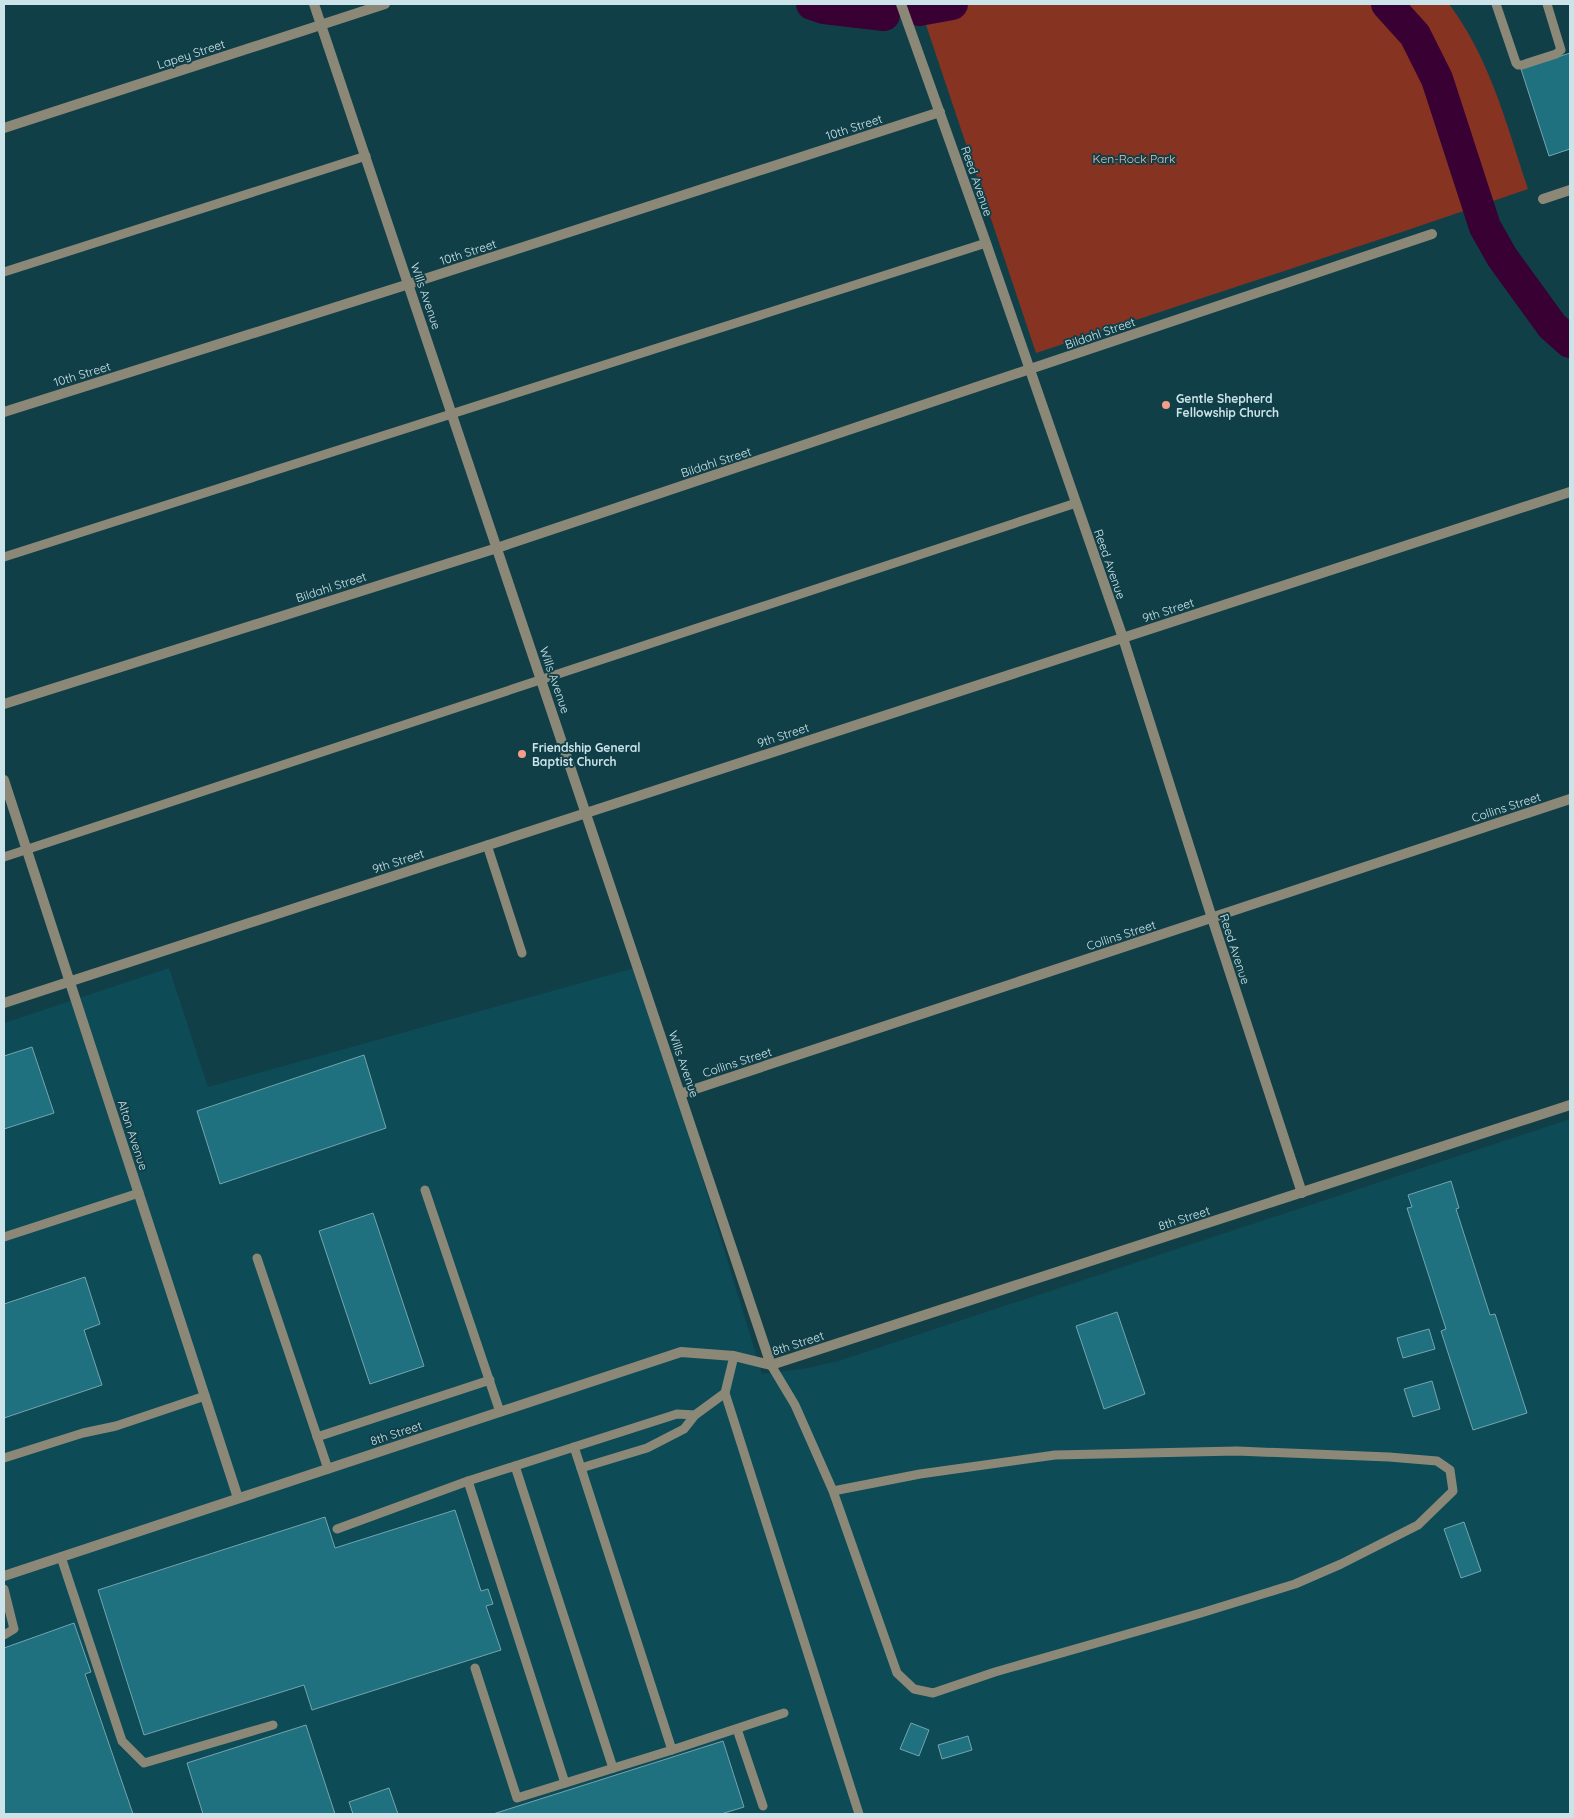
<svg xmlns="http://www.w3.org/2000/svg" width="1574" height="1818" font-family="Quicksand,sans-serif">
<rect width="100%" height="100%" fill="#103f48"/>
<!-- built -->
<polygon fill="#0d4b57" points="638,967 762,1374 808,1368 838,1361 1570,1119 1570,1814 4,1814 4,1023 169,968 208,1087"/>
<!-- green -->
<path fill="#863321" d="M919,4H1449C1490,58 1507,126 1528,189L1399,233L1036,353Z"/>
<g fill="none" stroke-linecap="round" stroke-linejoin="round">
<!-- river -->
<g stroke="#390133" stroke-width="32">
<polyline points="812,4 824,8 884,15"/>
<polyline points="1387,4 1415,35 1437,79 1485,227 1502,257 1552,326 1570,342"/>
<polyline points="919,10 952,4"/>
</g>
</g>
<!-- building -->
<g fill="#1f7180" stroke="#76a4ae">
<polygon points="1570,53 1570,149 1549,156 1521,69"/>
<polygon points="32,1047 54,1113 4,1129 4,1056"/>
<polygon points="364,1055 386,1128 220,1184 197,1111"/>
<polygon points="1451,1181 1459,1208 1456,1209 1490,1315 1495,1314 1527,1413 1473,1430 1441,1331 1446,1329 1407,1208 1412,1207 1408,1195"/>
<polygon points="373,1213 424,1366 370,1384 319,1231"/>
<polygon points="85,1277 100,1324 84,1330 102,1385 4,1418 4,1304"/>
<polygon points="1117,1312 1145,1394 1104,1409 1076,1326"/>
<polygon points="1429,1329 1435,1349 1403,1358 1397,1338"/>
<polygon points="1432,1381 1440,1409 1413,1417 1404,1389"/>
<polygon points="455,1510 481,1591 488,1589 493,1604 486,1606 501,1650 312,1710 304,1685 144,1735 98,1590 325,1517 335,1548"/>
<polygon points="1464,1522 1481,1571 1461,1578 1444,1529"/>
<polygon points="74,1623 91,1672 85,1674 133,1814 4,1814 4,1648"/>
<polygon points="911,1723 929,1730 919,1756 900,1749"/>
<polygon points="306,1725 335,1814 203,1814 187,1763"/>
<polygon points="968,1736 972,1750 942,1759 938,1745"/>
<polygon points="723,1741 744,1807 721,1814 493,1814"/>
<polygon points="389,1788 398,1814 353,1814 349,1802"/>
</g>
<g fill="none" stroke-linecap="round" stroke-linejoin="round">
<!-- service -->
<g stroke="#8c8878" stroke-width="9">
<polyline points="1496,4 1516,63 1518,65 1522,65 1556,54 1561,50 1547,4"/>
<polyline points="4,272 366,156"/>
<polyline points="4,557 986,243"/>
<polyline points="487,845 522,953"/>
<polyline points="4,857 1076,503"/>
<polyline points="425,1190 500,1412"/>
<polyline points="4,1237 139,1193"/>
<polyline points="257,1258 328,1469"/>
<polyline points="771,1365 795,1405 833,1491 897,1673 914,1689 933,1693 995,1672 1201,1613 1295,1584 1341,1564 1418,1525 1453,1491 1450,1470 1437,1461 1389,1457 1237,1451 1055,1455 920,1474 833,1491"/>
<polyline points="725,1393 859,1814"/>
<polyline points="317,1437 490,1380"/>
<polyline points="574,1447 677,1414 695,1415"/>
<polyline points="4,1458 83,1433 116,1426 205,1396"/>
<polyline points="515,1466 613,1768"/>
<polyline points="337,1529 468,1481"/>
<polyline points="61,1557 122,1741 144,1763 273,1725"/>
<polyline points="4,1589 14,1629 4,1635"/>
<polyline points="475,1668 517,1798 672,1750 581,1468 647,1448 684,1429 695,1415 725,1393 734,1356"/>
<polyline points="737,1729 763,1806"/>
<polyline points="672,1750 784,1713"/>
<polyline points="565,1783 468,1481 574,1447 581,1468"/>
</g>
<!-- minor -->
<g stroke="#8c8878" stroke-width="10">
<polyline points="314,4 771,1365"/>
<polyline points="901,4 986,243 1123,638 1212,918 1302,1193"/>
<polyline points="4,128 385,4"/>
<polyline points="1543,199 1570,190"/>
<polyline points="4,412 409,284 940,112"/>
<polyline points="4,704 497,548 1432,234"/>
<polyline points="4,780 238,1498"/>
<polyline points="680,1094 1570,799"/>
<polyline points="4,1576 681,1352 734,1356 771,1365 1570,1105"/>
</g>
<!-- tertiary -->
<polyline stroke="#8c8878" stroke-width="10" points="4,1003 1570,492"/>
</g>
<!-- markers -->
<g fill="#f49e8a" stroke="#103f48" stroke-width="2">
<circle cx="1166" cy="405" r="5"/>
<circle cx="522" cy="754" r="5"/>
</g>
<g text-anchor="middle" dominant-baseline="central" stroke-width="4" stroke-linejoin="round" paint-order="stroke">
<!-- street labels -->
<g font-size="12" fill="#cce3e9" stroke="#103f48">
<text transform="translate(191 54) rotate(-18)">Lapey Street</text>
<text transform="translate(854 127) rotate(-18)">10th Street</text>
<text transform="translate(977 181) rotate(71)">Reed Avenue</text>
<text transform="translate(468 252) rotate(-18)">10th Street</text>
<text transform="translate(426 296) rotate(71)">Wills Avenue</text>
<text transform="translate(1100 333) rotate(-19)">Bildahl Street</text>
<text transform="translate(82 374) rotate(-17)">10th Street</text>
<text transform="translate(716 462) rotate(-18)">Bildahl Street</text>
<text transform="translate(1110 564) rotate(71)">Reed Avenue</text>
<text transform="translate(331 587) rotate(-18)">Bildahl Street</text>
<text transform="translate(1168 610) rotate(-18)">9th Street</text>
<text transform="translate(555 680) rotate(71)">Wills Avenue</text>
<text transform="translate(783 735) rotate(-18)">9th Street</text>
<text transform="translate(1506 807) rotate(-18)">Collins Street</text>
<text transform="translate(398 861) rotate(-18)">9th Street</text>
<text transform="translate(1121 935) rotate(-18)">Collins Street</text>
<text transform="translate(1235 949) rotate(72)">Reed Avenue</text>
<text transform="translate(737 1062) rotate(-18)">Collins Street</text>
<text transform="translate(684 1064) rotate(71)">Wills Avenue</text>
<text transform="translate(133 1135) rotate(72)">Alton Avenue</text>
<text transform="translate(1184 1218) rotate(-18)">8th Street</text>
<text transform="translate(798 1343) rotate(-18)">8th Street</text>
<text transform="translate(396 1433) rotate(-18)">8th Street</text>
</g>
<!-- park labels -->
<g font-size="12" fill="#f2bcb0" stroke="#103f48">
<text x="1134" y="158">Ken-Rock Park</text>
</g>
<!-- poi labels -->
<g font-size="12" font-weight="bold" fill="#cce3e9" stroke="#103f48" text-anchor="start">
<text x="1176" y="398">Gentle Shepherd<tspan x="1176" dy="14">Fellowship Church</tspan></text>
<text x="532" y="747">Friendship General<tspan x="532" dy="14">Baptist Church</tspan></text>
</g>
</g>
<!-- border -->
<rect width="1574" height="1818" fill="none" stroke="#cce3e9" stroke-width="10"/>
</svg>
